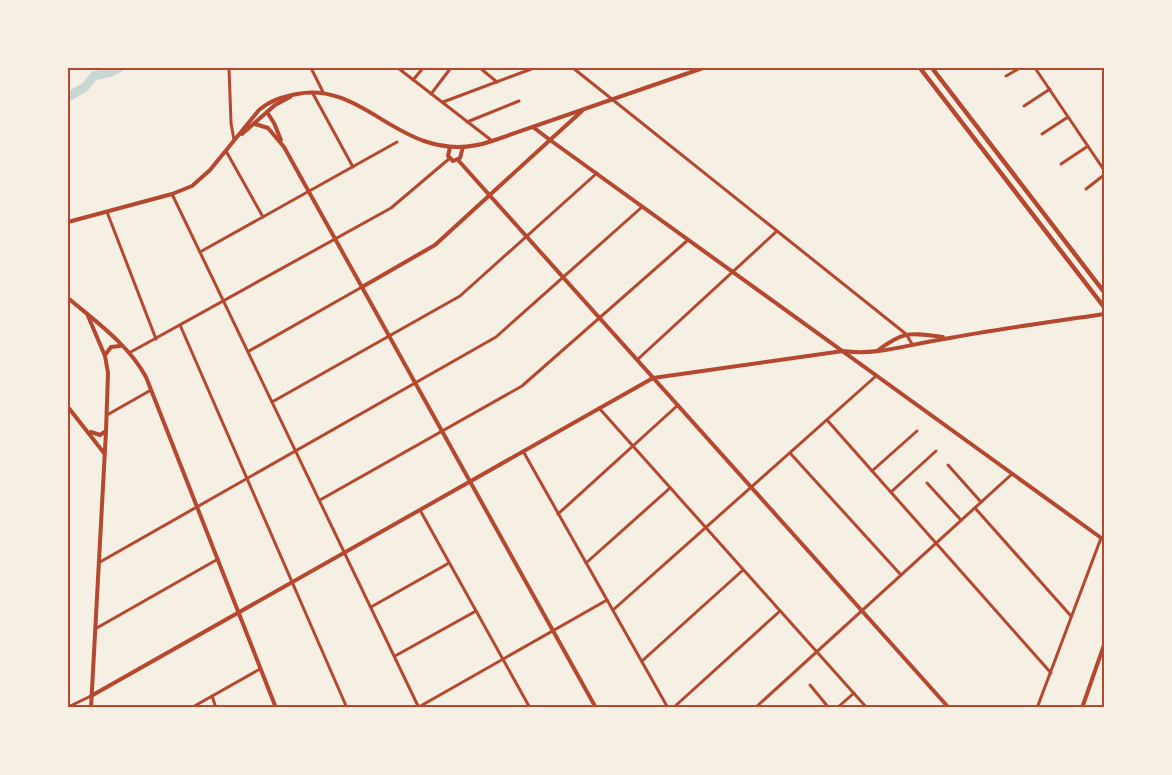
<svg xmlns="http://www.w3.org/2000/svg" width="1172" height="775" font-family="'Fira Sans',sans-serif">
<rect width="100%" height="100%" fill="#f6efe4"/>
<g fill="none" stroke-linecap="round" stroke-linejoin="round">
<!-- river -->
<polyline stroke="#c9d6d2" stroke-width="9" points="68,97 85,87 94,76 111,72 119,68"/>
<!-- minor -->
<g stroke="#b5482f" stroke-width="3">
<polyline points="229,68 231,123 234,140"/>
<polyline points="311,68 323,92"/>
<polyline points="398,68 491,140"/>
<polyline points="480,68 497,82"/>
<polyline points="573,68 906,334 912,344"/>
<polyline points="1035,68 1104,170"/>
<polyline points="1006,76 1020,68"/>
<polyline points="413,80 423,68"/>
<polyline points="312,92 353,167"/>
<polyline points="431,94 450,69"/>
<polyline points="443,102 534,68"/>
<polyline points="1024,106 1050,89"/>
<polyline points="467,122 519,101"/>
<polyline points="1042,134 1068,117"/>
<polyline points="226,151 263,217"/>
<polyline points="1061,164 1088,146"/>
<polyline points="1086,189 1104,175"/>
<polyline points="172,194 419,708"/>
<polyline points="107,212 156,339"/>
<polyline points="200,252 397,142"/>
<polyline points="180,325 347,708"/>
<polyline points="249,351 362,287"/>
<polyline points="129,353 391,208 450,158"/>
<polyline points="637,360 777,231"/>
<polyline points="272,402 460,296 597,173"/>
<polyline points="599,408 867,708"/>
<polyline points="107,415 151,390"/>
<polyline points="827,420 1051,673"/>
<polyline points="523,451 668,708"/>
<polyline points="790,453 901,575"/>
<polyline points="948,465 981,502"/>
<polyline points="872,471 917,431"/>
<polyline points="927,483 961,520"/>
<polyline points="891,492 936,451"/>
<polyline points="320,500 522,386 688,240"/>
<polyline points="975,508 1071,616"/>
<polyline points="420,510 530,708"/>
<polyline points="558,514 678,405"/>
<polyline points="100,562 496,337 642,207"/>
<polyline points="586,563 670,488"/>
<polyline points="371,607 449,563"/>
<polyline points="613,610 876,376"/>
<polyline points="95,629 218,559"/>
<polyline points="395,656 476,611"/>
<polyline points="642,661 743,570"/>
<polyline points="810,685 829,708"/>
<polyline points="212,696 216,708"/>
<polyline points="68,707 91,696"/>
<polyline points="191,708 260,669"/>
<polyline points="417,708 607,600"/>
<polyline points="673,708 780,611"/>
<polyline points="755,708 1012,474"/>
<polyline points="837,708 854,693"/>
<polyline points="1037,708 1101,538"/>
</g>
<!-- tertiary -->
<g stroke="#b5482f" stroke-width="4">
<polyline points="267,112 274,123 281,140"/>
<polyline points="255,124 268,128 284,147 596,708"/>
<polyline points="450,147 448,156 453,161 460,158 463,147"/>
<polyline points="458,160 949,708"/>
<polyline points="362,287 435,245 550,140 1104,540"/>
<path d="M877,351C905,330 910,333 943,337"/>
<polyline points="68,407 104,453"/>
<polyline points="91,432 100,435 106,431"/>
<path d="M91,696L653,378L843,351C877,356 910,344 944,339C997,329 1051,322 1104,314"/>
<polyline points="1082,708 1104,645"/>
</g>
<!-- secondary -->
<g stroke="#b5482f" stroke-width="4">
<polyline points="533,127 550,140 582,111"/>
<polyline points="242,134 275,105 290,97"/>
<path d="M68,222L172,194L192,186L210,170L259,110C271,100 282,97 297,94C347,84 380,126 424,141C447,149 469,149 492,141L703,68"/>
<path d="M68,298C95,321 129,345 146,377L276,708"/>
<polyline points="88,316 105,356 108,373 106,431 91,708"/>
<polyline points="105,355 111,347 120,346"/>
</g>
<!-- primary -->
<g stroke="#b5482f" stroke-width="4.5">
<polyline points="920,68 1104,307"/>
<polyline points="932,68 1104,292"/>
</g>
</g>
<!-- border -->
<rect width="1172" height="775" fill="none" stroke="#f6efe4" stroke-width="138"/>
<rect x="69" y="69" width="1034" height="637" fill="none" stroke="#b5482f" stroke-width="2"/>
</svg>
